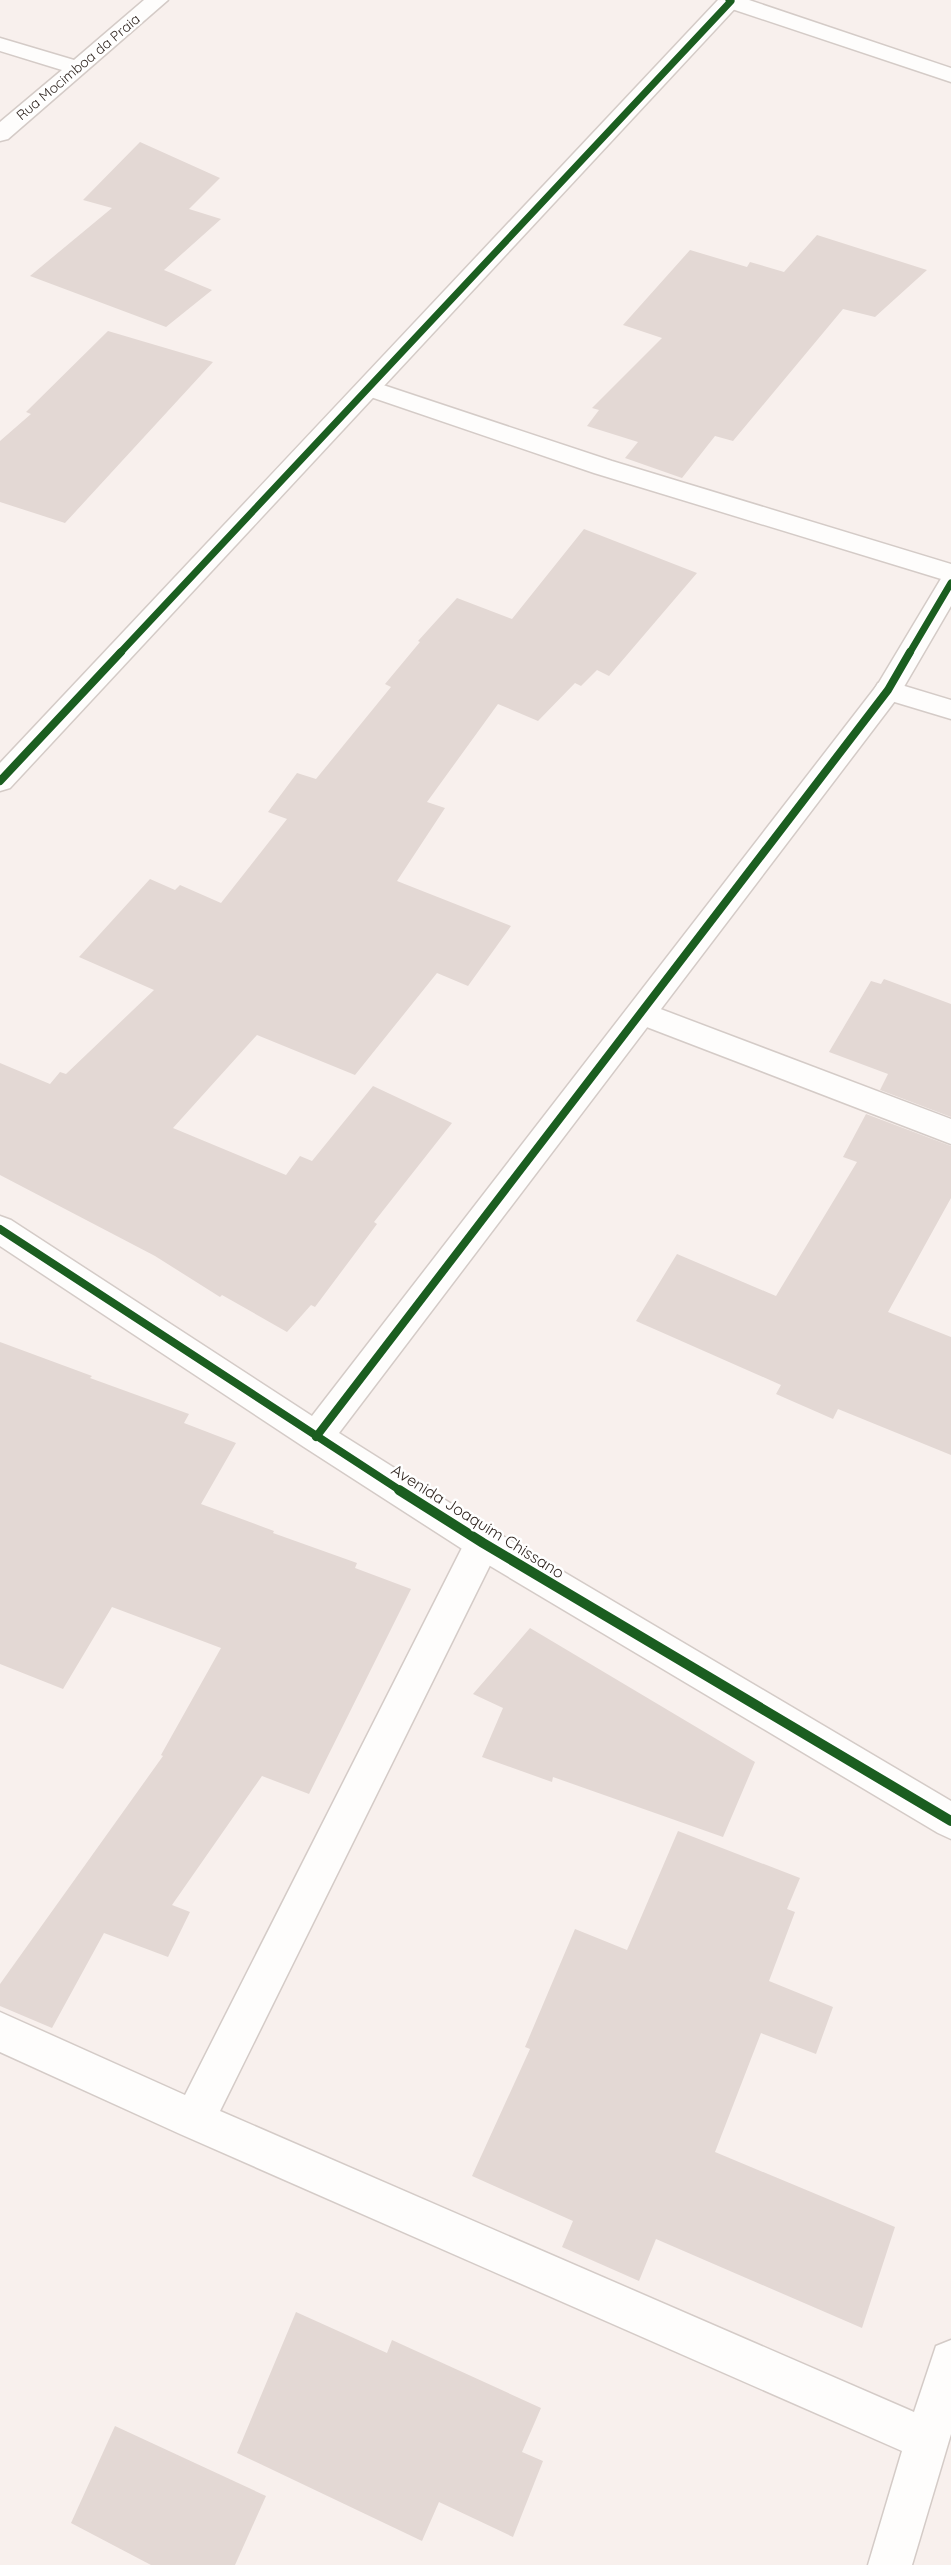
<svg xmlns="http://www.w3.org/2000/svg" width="951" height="2565" font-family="Quicksand,sans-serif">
<rect width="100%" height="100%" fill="#f8f0ed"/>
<!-- building -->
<g fill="#e3d8d4">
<polygon points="140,142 220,178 189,209 221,219 164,270 212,290 166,327 30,276 112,208 83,200"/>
<polygon points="817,235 927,270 875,317 843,309 733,441 715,436 682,478 625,458 638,442 587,426 599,410 592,408 662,338 623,325 690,250 747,267 750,262 784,272"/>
<polygon points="108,331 213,362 65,523 0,502 0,441 31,414 26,412"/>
<polygon points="584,529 697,573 609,676 597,670 581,686 575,683 538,721 498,704 427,802 445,808 397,881 511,926 468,986 437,973 355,1075 257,1035 173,1128 286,1175 300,1156 312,1161 373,1086 452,1123 374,1222 377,1224 315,1307 311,1305 287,1332 222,1295 220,1297 155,1256 0,1175 0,1063 50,1084 60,1072 66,1074 154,990 79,957 150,879 175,890 180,885 221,903 287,819 268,812 297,773 316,779 391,687 385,684 420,642 418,641 457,598 512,619"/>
<polygon points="884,979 951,1004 951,1117 880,1090 888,1074 829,1052 871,981 881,984"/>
<polygon points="866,1114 951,1146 951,1198 888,1312 951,1337 951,1455 838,1409 833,1419 776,1394 781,1385 636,1321 677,1254 776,1296 857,1162 843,1157"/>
<polygon points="0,1342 92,1376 90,1378 189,1414 184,1423 236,1443 201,1504 274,1531 273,1533 357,1563 355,1568 411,1589 309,1794 262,1776 172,1905 190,1912 168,1957 104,1933 52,2028 0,2006 0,1984 163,1756 161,1755 221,1648 112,1607 63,1689 0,1664"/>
<polygon points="530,1628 755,1762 723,1837 553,1777 552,1782 482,1757 503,1708 473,1694"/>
<polygon points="678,1831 800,1878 787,1909 795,1912 769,1981 833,2007 816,2054 761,2033 715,2152 895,2227 862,2328 656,2239 639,2281 562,2247 573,2221 472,2176 530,2049 525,2047 575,1929 627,1950"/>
<polygon points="296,2312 387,2353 392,2340 541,2408 522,2452 543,2461 513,2537 439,2502 422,2541 237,2453"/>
<polygon points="115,2426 266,2496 235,2565 151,2565 71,2523"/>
</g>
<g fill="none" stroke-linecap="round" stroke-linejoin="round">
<defs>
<g id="minor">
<polygon points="144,0 168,0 8,139 0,141 0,122 62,70 0,51 0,38 74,60"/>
<polygon points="721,0 749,0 951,68 951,82 723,6"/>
<polygon points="368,380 612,461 951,564 951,582 594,473 359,393 356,388 359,383"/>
<polygon points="888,681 951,700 951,719 878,697 874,690 878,683"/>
<polygon points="642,1002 951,1119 951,1144 631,1021 627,1013 631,1005"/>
<polygon points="483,1528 496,1532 501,1543 220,2111 914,2412 936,2346 951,2340 951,2434 912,2565 868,2565 902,2451 180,2134 0,2052 0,2012 185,2095 470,1532"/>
</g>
<g id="tertiary">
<polygon points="718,0 742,1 10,788 0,791 0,763"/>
<polygon points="951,574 951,606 898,697 339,1433 496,1532 951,1801 951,1839 938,1833 470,1554 304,1447 0,1246 0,1216 11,1220 312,1416 878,684 942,577"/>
</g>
</defs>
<!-- minor casing -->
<use href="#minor" stroke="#d4cbc7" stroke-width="3"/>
<!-- tertiary casing -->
<use href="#tertiary" stroke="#d4cbc7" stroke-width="3"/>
<!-- minor -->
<use href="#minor" fill="#fefdfc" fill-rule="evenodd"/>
<!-- tertiary -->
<use href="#tertiary" fill="#fefdfc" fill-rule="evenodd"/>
<defs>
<g id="cycleway-far2">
<polyline points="119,654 731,1 729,0"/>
<polyline points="909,654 951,583"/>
</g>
<g id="cycleway-far1">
<polyline points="0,781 121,652"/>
<polyline points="0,1229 401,1491"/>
<polyline points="316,1437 888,690 910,652"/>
</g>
<polyline id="cycleway" points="399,1490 483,1543 951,1821"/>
</defs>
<!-- cycleway-far2 casing -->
<use href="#cycleway-far2" stroke="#fff" stroke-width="10"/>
<!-- cycleway-far1 casing -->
<use href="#cycleway-far1" stroke="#fff" stroke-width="12"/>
<!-- cycleway casing -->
<use href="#cycleway" stroke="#fff" stroke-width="14"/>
<!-- cycleway-far2 -->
<use href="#cycleway-far2" stroke="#1b5e20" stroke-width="7"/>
<!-- cycleway-far1 -->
<use href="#cycleway-far1" stroke="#1b5e20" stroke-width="8"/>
<!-- cycleway -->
<use href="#cycleway" stroke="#1b5e20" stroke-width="10"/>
</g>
<g text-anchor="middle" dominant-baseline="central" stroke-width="5" stroke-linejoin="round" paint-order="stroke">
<!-- far-street labels -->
<g font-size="14" fill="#2a1f19" stroke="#fff">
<text transform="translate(78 67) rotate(-40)">Rua Mocimboa da Praia</text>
</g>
<!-- street labels -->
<g font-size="16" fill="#2a1f19" stroke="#fff">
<text transform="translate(478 1521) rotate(32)">Avenida Joaquim Chissano</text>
</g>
</g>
</svg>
